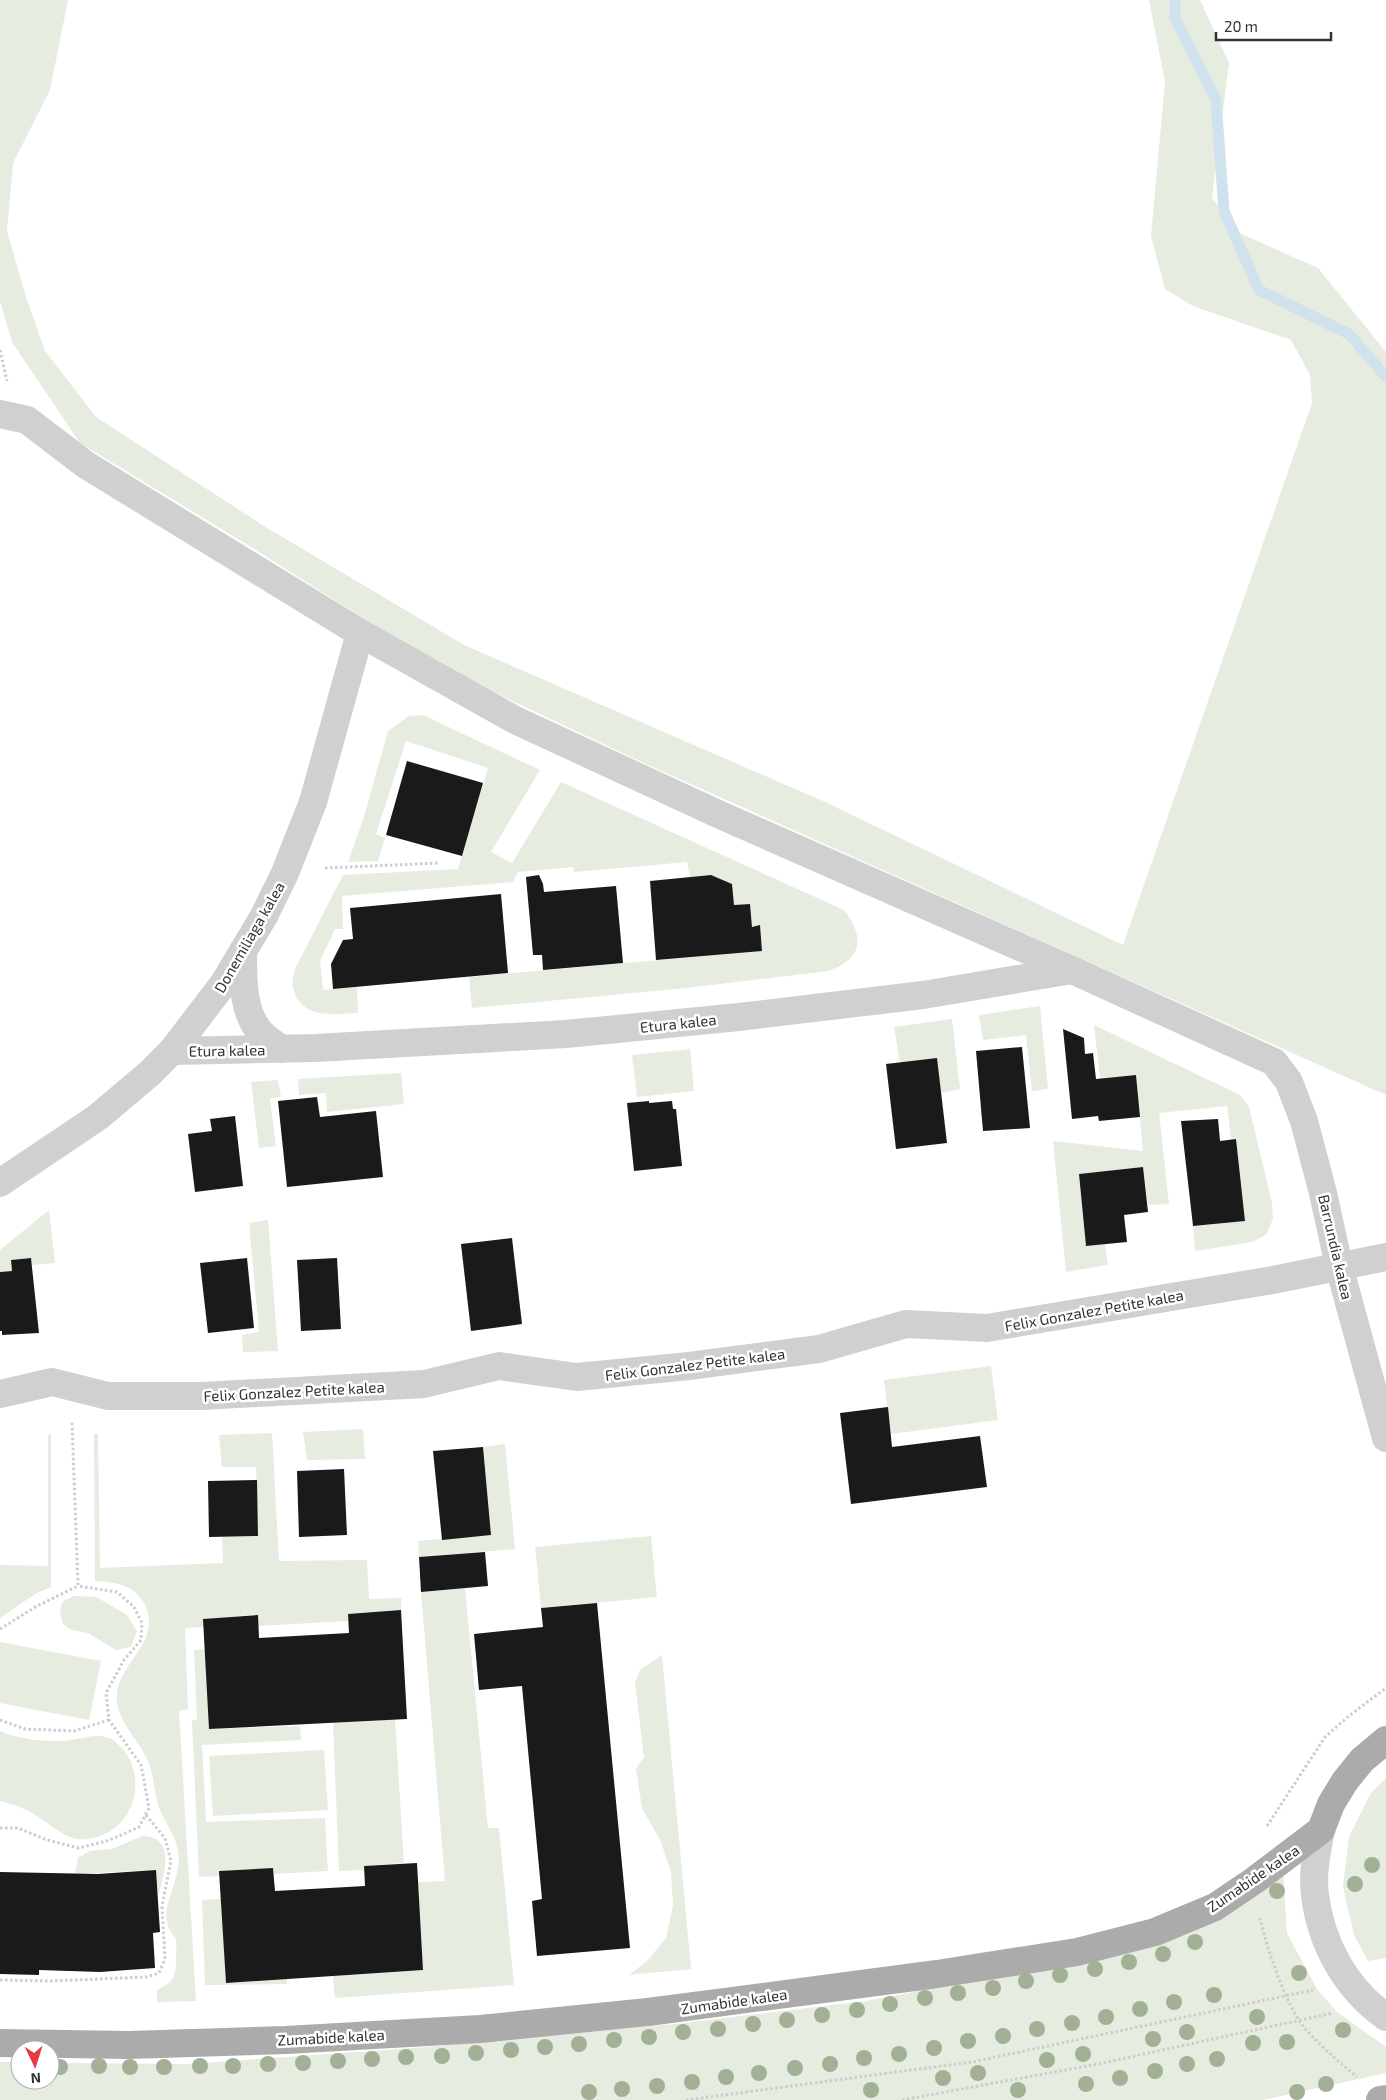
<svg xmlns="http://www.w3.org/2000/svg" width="1386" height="2100" font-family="'Exo 2',sans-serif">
<rect width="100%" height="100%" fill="#fff"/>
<!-- green -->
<g fill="#e6ecdf">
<polygon points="0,0 68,0 50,90 13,163 7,231 26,297 45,351 96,417 264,526 464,645 825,802 1123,945 1312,403 1310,375 1291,340 1193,306 1165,289 1151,236 1165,82 1149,0 1200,0 1229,63 1212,198 1239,233 1318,268 1386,352 1386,1095 646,764 438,666 256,550 80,443 12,342 0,301"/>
<path d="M423,715L540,770L491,852L512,863L561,782L844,910C865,937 863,959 828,971L686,988L472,1008L469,977L762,951L760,926L752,927L750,904L734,905L731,884L711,875L690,877L687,862L574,872L573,867L518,872L513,882L342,896L343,929H335L320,961L323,990L357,987L358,1013C337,1014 310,1019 297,998C290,986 292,977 297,965L343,875L458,869L488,768L406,741L376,834L385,838L378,861L348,862L363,820L388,731L409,716Z"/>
<polygon points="1040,1006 1048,1089 1032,1091 1026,1035 983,1040 979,1015"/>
<polygon points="952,1019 960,1089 941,1093 900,1063 894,1027"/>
<polygon points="1094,1025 1240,1095 1249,1107 1272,1203 1273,1219 1266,1235 1252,1242 1195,1251 1193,1226 1245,1221 1236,1139 1231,1139 1227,1106 1159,1113 1169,1204 1148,1205 1143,1167 1079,1174 1086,1246 1105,1244 1108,1265 1066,1272 1053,1141 1143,1151 1136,1075 1100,1078"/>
<polygon points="690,1049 694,1091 637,1097 632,1055"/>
<polygon points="401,1073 404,1104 327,1112 326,1093 299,1095 298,1079"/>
<polygon points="278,1080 281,1097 270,1098 276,1146 259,1148 251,1082"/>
<polygon points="49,1210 55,1263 32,1265 30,1258 11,1260 12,1271 0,1272 0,1250"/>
<polygon points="268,1220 278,1351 243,1352 242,1335 259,1332 249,1223"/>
<polygon points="991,1366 998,1420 891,1434 884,1380"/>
<polygon points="363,1429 365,1459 307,1460 303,1432"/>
<path d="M272,1433L279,1561L367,1560L369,1599L401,1598V1610L348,1614V1621L258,1626L257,1615L204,1619L205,1627L185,1628L188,1709L179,1711L196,2001L157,2002V1990C176,1981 176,1975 176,1955C176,1950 177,1944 176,1940C173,1934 168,1929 167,1923C162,1900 183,1879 178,1850C175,1834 163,1820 158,1805C154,1791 154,1777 149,1764C142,1744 124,1729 118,1708C107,1666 166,1646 144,1603C133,1584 115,1582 95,1581L94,1434H98L100,1568L223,1563L222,1537L258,1536L256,1467H222L219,1435Z"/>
<polygon points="51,1434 51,1587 35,1594 0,1618 0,1565 48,1566 48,1435"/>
<polygon points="505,1444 515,1549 419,1557 418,1541 491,1535 483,1447"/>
<polygon points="651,1536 657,1597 541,1608 535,1547"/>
<polygon points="465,1588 488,1828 499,1828 514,1985 335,1998 333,1976 423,1970 418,1882 445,1881 421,1592"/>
<polygon points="74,1596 96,1597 126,1614 137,1631 131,1647 116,1650 88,1633 72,1630 63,1624 60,1612 62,1602"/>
<polygon points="0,1642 101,1661 89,1720 0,1703"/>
<polygon points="206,1649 209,1729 300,1726 301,1740 202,1745 206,1822 325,1818 328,1871 274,1874 273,1868 220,1871 220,1876 199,1877 192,1720 197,1720 194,1650"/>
<polygon points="662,1655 691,1969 629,1975 647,1961 666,1938 673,1906 671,1872 661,1842 642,1808 636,1769 644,1757 635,1683 640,1670"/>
<polygon points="395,1719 404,1863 364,1866 364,1870 339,1871 333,1723"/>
<path d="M0,1731C19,1740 43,1741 64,1741C78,1740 100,1731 113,1740C149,1766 140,1824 97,1837C69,1846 56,1827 35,1815C24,1808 13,1804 0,1801Z"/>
<polygon points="324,1750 328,1810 213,1816 209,1756"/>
<polygon points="1386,1778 1386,1958 1368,1961 1354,1935 1343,1887 1349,1837 1371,1793"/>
<path d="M142,1836C177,1836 164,1876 158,1897L156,1870L75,1874L78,1858L90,1851L112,1849Z"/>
<polygon points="1283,1873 1287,1933 1317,1989 1337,2012 1386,2047 1386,2073 1263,2100 0,2100 0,2062 20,2062 20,2080 50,2080 50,2063 188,2064 427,2047 675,2024 866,2001 1134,1950"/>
<polygon points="221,1899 226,1982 287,1979 287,1984 205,1985 202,1900"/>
</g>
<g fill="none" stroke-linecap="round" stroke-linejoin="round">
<!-- stream -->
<polyline stroke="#cfe2ee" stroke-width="11" points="1175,0 1175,18 1216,100 1224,211 1259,290 1349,334 1386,377"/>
</g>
<!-- building -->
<g fill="#1a1a1a">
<polygon points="407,761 483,783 462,856 386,835"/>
<polygon points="539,875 543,884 544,892 616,886 623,963 543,970 542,955 533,955 526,877"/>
<polygon points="711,875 732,884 734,905 750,904 752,927 760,925 762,951 656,960 650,881"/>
<polygon points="501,894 508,973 333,989 331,964 343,940 353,939 350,908"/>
<polygon points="1063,1029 1084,1038 1085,1054 1093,1053 1096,1079 1136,1075 1140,1117 1099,1121 1098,1116 1072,1119"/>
<polygon points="1022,1047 1030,1128 983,1131 976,1051"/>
<polygon points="937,1058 947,1143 896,1149 886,1064"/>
<polygon points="317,1097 320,1117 376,1111 383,1177 287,1187 278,1101"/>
<polygon points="649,1101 649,1103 672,1101 673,1109 676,1109 682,1166 634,1171 627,1103"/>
<polygon points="235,1116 243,1186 195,1192 188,1134 212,1131 210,1119"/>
<polygon points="1218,1119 1220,1141 1236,1139 1245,1221 1193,1226 1181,1121"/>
<polygon points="1143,1167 1148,1212 1124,1215 1127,1242 1086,1246 1079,1174"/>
<polygon points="512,1238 522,1324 471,1331 461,1244"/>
<polygon points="31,1258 39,1333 2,1335 2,1331 0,1331 0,1272 12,1271 11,1260"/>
<polygon points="247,1258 254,1328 208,1333 200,1263"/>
<polygon points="337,1258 341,1329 301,1331 297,1260"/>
<polygon points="888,1407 892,1447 980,1436 987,1487 851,1504 840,1413"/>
<polygon points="483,1447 491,1535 442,1540 433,1451"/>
<polygon points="344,1469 347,1535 299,1537 297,1471"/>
<polygon points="257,1480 258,1536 209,1537 208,1481"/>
<polygon points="485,1552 488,1586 421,1592 419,1557"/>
<polygon points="597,1603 630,1948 537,1956 532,1901 542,1899 522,1686 479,1690 474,1634 543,1627 541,1608"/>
<polygon points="401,1610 407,1719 209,1729 203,1619 258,1615 259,1638 349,1633 348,1614"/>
<polygon points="417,1863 423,1970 226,1983 219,1871 273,1868 275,1891 365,1886 364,1866"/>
<polygon points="156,1870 160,1932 153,1933 155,1968 100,1972 39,1970 39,1975 0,1974 0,1872 98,1874"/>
</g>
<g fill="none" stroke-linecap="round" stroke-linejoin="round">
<!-- path -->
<g stroke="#cdcdcd" stroke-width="3" stroke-dasharray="2.5 2.5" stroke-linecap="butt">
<polyline points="0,350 7,381"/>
<polyline points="325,868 440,863"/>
<polyline points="0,1629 37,1606 78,1586 72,1422"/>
<polyline points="0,1720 25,1729 74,1731 109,1720"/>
<polyline points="1267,1826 1325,1737 1350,1715 1386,1688"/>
<polyline points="0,1828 18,1828 47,1840 79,1848 110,1840 139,1827 149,1808 141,1765 109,1720 106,1693 124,1660 141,1640 142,1623 134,1607 117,1592 78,1586"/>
<path d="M1260,1918C1267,1949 1287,2010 1308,2032C1323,2048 1340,2063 1357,2077"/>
<polyline points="0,1980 51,1981 146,1977 159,1973 165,1959 162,1906 171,1861 165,1838 145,1814"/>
<polyline points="686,2100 972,2062 1313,1990"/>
<polyline points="902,2100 1098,2064 1333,2013"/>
</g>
<!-- minor -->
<g stroke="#d0d0d0" stroke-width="28">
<polyline points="0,414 27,420 86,465 360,633 515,720 718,814 1072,970 1274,1062 1289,1082 1304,1121 1323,1193 1339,1266 1386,1438"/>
<path d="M243,951C243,978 242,1014 262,1034C268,1040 275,1044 281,1049"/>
<polyline points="172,1051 315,1048 566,1034 739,1017 923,995 1072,970"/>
<polyline points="0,1183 98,1117 150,1073 172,1051 224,983 264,916 285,873 313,802 360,633"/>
<polyline points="0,1394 52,1382 108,1396 201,1396 424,1384 499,1366 577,1377 689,1366 819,1349 906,1324 987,1328 1273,1280 1386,1257"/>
<path d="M1321,1830C1317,1851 1312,1873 1315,1895C1321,1944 1346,1989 1386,2017"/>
</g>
<!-- major -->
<g stroke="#ababab" stroke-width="28">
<polyline points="0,2043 129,2045 286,2040 480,2029 648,2012 937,1974 1077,1952 1155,1932 1215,1907 1255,1880 1321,1830 1331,1804 1345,1781 1362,1760 1386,1740"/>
<polyline points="1380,2100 1386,2099"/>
</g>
</g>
<!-- trees -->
<g fill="#a2b095">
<circle cx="1372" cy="1865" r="8"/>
<circle cx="1355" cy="1884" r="8"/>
<circle cx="1277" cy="1891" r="8"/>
<circle cx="1195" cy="1942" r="8"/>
<circle cx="1163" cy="1954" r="8"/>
<circle cx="1129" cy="1962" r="8"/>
<circle cx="1095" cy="1969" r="8"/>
<circle cx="1299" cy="1973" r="8"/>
<circle cx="1060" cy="1975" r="8"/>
<circle cx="1026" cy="1981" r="8"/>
<circle cx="993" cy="1988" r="8"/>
<circle cx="958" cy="1993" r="8"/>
<circle cx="1214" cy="1995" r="8"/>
<circle cx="925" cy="1998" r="8"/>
<circle cx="1174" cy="2002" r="8"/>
<circle cx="890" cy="2004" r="8"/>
<circle cx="1140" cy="2009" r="8"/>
<circle cx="857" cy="2010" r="8"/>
<circle cx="822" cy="2015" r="8"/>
<circle cx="1106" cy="2017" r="8"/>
<circle cx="1257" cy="2017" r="8"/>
<circle cx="787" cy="2020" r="8"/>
<circle cx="1072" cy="2023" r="8"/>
<circle cx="753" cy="2024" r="8"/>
<circle cx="718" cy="2029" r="8"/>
<circle cx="1037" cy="2029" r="8"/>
<circle cx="1343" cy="2030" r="8"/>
<circle cx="683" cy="2032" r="8"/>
<circle cx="1187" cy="2032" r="8"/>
<circle cx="1003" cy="2036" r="8"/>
<circle cx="649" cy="2037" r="8"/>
<circle cx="1153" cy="2039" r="8"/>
<circle cx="614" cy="2040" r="8"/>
<circle cx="968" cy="2041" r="8"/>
<circle cx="1287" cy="2042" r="8"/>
<circle cx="1253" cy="2043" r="8"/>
<circle cx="579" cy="2044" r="8"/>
<circle cx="545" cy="2047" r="8"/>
<circle cx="934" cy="2048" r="8"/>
<circle cx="511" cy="2050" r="8"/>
<circle cx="476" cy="2053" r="8"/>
<circle cx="899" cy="2054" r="8"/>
<circle cx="1083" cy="2054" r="8"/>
<circle cx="442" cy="2056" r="8"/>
<circle cx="406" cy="2057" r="8"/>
<circle cx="864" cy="2058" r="8"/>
<circle cx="372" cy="2059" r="8"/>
<circle cx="1217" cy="2059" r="8"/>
<circle cx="1047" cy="2060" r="8"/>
<circle cx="338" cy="2061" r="8"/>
<circle cx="303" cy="2063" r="8"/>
<circle cx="268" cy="2064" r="8"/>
<circle cx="830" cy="2064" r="8"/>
<circle cx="1187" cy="2064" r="8"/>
<circle cx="99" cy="2066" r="8"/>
<circle cx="200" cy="2066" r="8"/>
<circle cx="233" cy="2066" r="8"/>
<circle cx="60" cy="2067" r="8"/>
<circle cx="130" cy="2067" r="8"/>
<circle cx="164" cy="2067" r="8"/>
<circle cx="795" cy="2068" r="8"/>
<circle cx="1155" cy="2071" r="8"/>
<circle cx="759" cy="2073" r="8"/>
<circle cx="978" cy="2073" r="8"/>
<circle cx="726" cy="2077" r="8"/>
<circle cx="943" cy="2078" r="8"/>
<circle cx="1120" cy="2078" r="8"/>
<circle cx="692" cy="2082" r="8"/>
<circle cx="1086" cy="2084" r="8"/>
<circle cx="1326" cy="2084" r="8"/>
<circle cx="657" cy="2086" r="8"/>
<circle cx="622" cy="2089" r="8"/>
<circle cx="871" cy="2090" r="8"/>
<circle cx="1018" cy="2090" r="8"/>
<circle cx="589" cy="2092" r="8"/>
<circle cx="1297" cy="2092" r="8"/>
</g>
<g text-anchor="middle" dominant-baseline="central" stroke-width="5" stroke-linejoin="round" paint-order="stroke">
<!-- street labels -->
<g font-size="15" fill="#333" stroke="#fff">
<text transform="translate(249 937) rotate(-60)">Donemiliaga kalea</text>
<text transform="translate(678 1023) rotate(-6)">Etura kalea</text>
<text transform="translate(227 1050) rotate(-1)">Etura kalea</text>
<text transform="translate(1336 1247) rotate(77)">Barrundia kalea</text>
<text transform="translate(1094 1310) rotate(-10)">Felix Gonzalez Petite kalea</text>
<text transform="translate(695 1364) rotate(-7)">Felix Gonzalez Petite kalea</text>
<text transform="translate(294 1391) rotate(-3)">Felix Gonzalez Petite kalea</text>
<text transform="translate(1253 1878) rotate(-34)">Zumabide kalea</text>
<text transform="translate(734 2001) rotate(-8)">Zumabide kalea</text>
<text transform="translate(331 2037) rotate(-3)">Zumabide kalea</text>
</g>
</g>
<!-- north arrow -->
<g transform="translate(35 2065) rotate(176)"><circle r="24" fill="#ffffff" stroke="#adadad"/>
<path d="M0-4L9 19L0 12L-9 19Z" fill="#e63946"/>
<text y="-8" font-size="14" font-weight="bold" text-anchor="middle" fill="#333333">N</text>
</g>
<!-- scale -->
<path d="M1216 32v8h115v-8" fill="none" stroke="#333333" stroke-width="2.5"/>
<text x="1224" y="32" font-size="15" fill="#333333" stroke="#ffffff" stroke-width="4" paint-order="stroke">20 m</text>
</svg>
